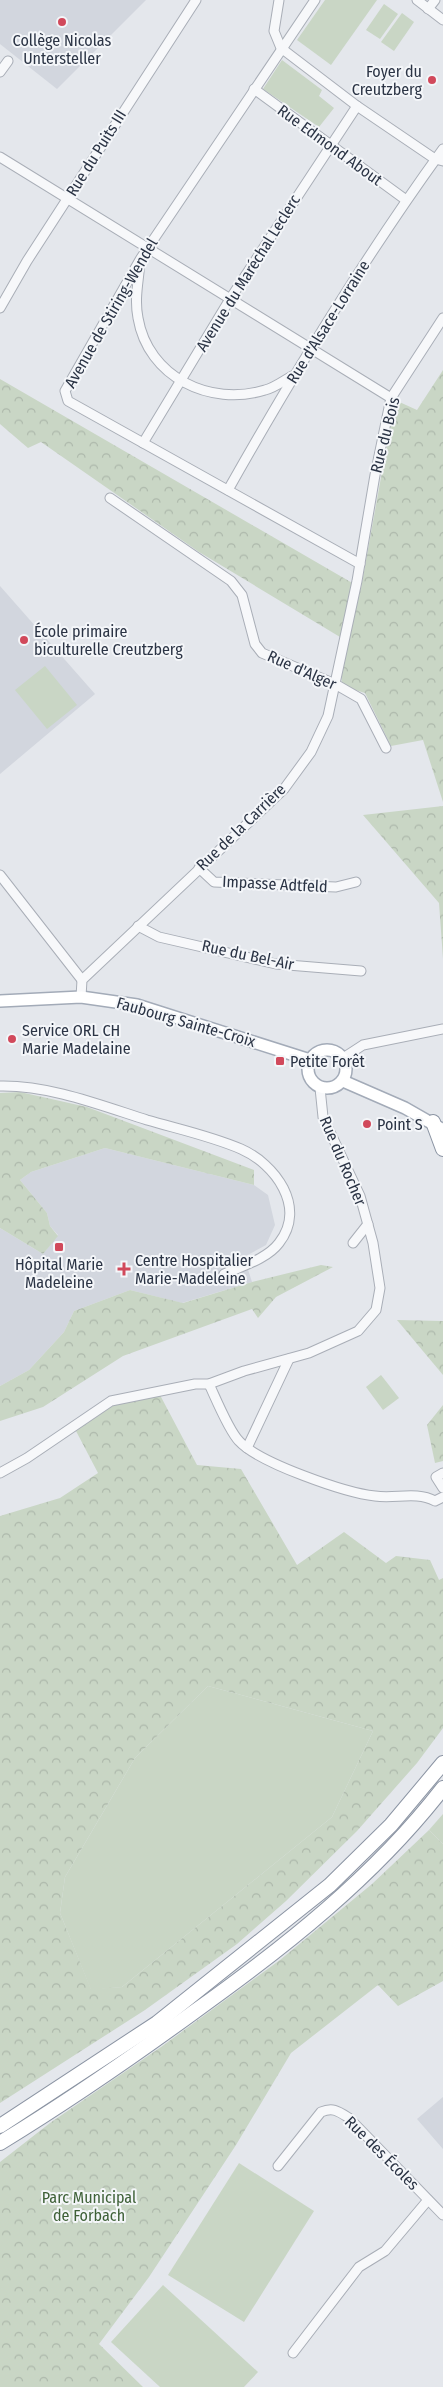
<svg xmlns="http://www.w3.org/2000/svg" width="443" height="2387" font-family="'Fira Sans Condensed',sans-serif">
<defs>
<pattern id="forest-crowns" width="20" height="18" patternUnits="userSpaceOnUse" patternTransform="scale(1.25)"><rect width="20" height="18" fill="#c9d6c5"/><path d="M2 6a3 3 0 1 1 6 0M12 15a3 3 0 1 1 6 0" fill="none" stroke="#adb8ab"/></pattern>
</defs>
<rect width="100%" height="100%" fill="#e4e7ec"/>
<!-- built -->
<g fill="#d2d6de">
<polygon points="0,0 146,0 57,89 0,44"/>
<polygon points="0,586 95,694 0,774"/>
<polygon points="105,1148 254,1185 268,1195 275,1225 266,1245 244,1257 252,1282 182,1303 130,1290 74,1311 64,1332 29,1370 0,1386 0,1228 43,1254 58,1235 50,1226 47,1213 20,1180 31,1172"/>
<polygon points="443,2097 443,2149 417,2119"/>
</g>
<!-- grass -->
<g fill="#c9d6c5">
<polygon points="325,0 377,0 331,65 297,40"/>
<polygon points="384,4 398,14 380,39 366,30"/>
<polygon points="402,13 414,22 394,51 381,42"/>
<polygon points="282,60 322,90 319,96 334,108 319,127 263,89"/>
<polygon points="45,666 77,705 47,729 15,690"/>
<polygon points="381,1375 399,1398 383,1410 366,1387"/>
<polygon points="208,1686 373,1731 332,1817 122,1987 91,1990 60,1913 65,1877 135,1758"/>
<polygon points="443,1814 443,1844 429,1830"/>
<polygon points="239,2163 314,2211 244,2322 168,2275"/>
<polygon points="163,2285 258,2372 244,2387 160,2387 111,2342"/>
</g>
<!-- forest -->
<g fill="url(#forest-crowns)" fill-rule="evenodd">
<polygon points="443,370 443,802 423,740 391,746 365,693 342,686 340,637 199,552 41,442 28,448 0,424 0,379 361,588 395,400 417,410"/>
<polygon points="443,806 443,959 439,903 363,815"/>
<polygon points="20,1092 87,1107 254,1170 254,1185 105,1148 31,1172 20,1180 47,1213 50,1226 58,1236 43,1254 0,1228 0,1093"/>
<polygon points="321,1265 333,1267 276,1297 258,1318 252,1309 123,1356 43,1407 0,1421 0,1386 29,1370 64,1332 74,1311 130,1290 183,1303 252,1282"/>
<polygon points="397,1320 443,1321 443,1375"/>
<path d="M160,1395L197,1465L241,1469L297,1565L344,1532L386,1563L396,1556L430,1560L439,1580L443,1578V1728L417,1763L357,1831L286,1901L237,1944L145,2010L0,2103V1516L60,1498L98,1473L76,1431L113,1405ZM208,1686L373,1731L332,1817L122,1987L91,1989L60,1913L65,1877L135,1758Z"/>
<polygon points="443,1405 443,1461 435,1463 427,1425"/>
<polygon points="429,1830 443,1844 443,1981 398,2006 378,1985 291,2053 236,2145 149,2277 99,2344 143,2387 0,2387 0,2162 50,2123 161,2047 280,1960 372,1884"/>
</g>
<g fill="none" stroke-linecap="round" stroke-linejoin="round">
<defs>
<g id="minor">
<polyline points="279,0 274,31 281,48 357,106 435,159 443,161"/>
<polyline points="315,0 141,258 65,391 68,401 360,564"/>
<polyline points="417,0 443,20"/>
<polyline points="428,9 435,0"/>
<polyline points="0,72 8,61"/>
<polyline points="254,89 406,200"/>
<polyline points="0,157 391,398"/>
<path d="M140,261C139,280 134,298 138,318C148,377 210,407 265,390C274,388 283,381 292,376"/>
<polyline points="0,308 27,261 196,0"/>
<polyline points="143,443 230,299 357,106"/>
<path d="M228,490C294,373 364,258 443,149"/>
<polyline points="110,498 231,581 242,595 255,644 262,653 335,684 361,699 386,748"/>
<polyline points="199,868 214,882 336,887 356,882"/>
<polyline points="0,875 82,980"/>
<polyline points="138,926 159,937 276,964 361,971"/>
<polyline points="81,997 82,980 284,789 311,752 328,716 357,581 375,475 391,398 443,318"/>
<polyline points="343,1058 363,1045 443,1029"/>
<path d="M0,1086C49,1085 100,1105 147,1120C178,1129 211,1136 241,1149C275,1164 307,1207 279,1243C267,1259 242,1266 224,1274"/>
<polyline points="353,1243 368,1224"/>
<path d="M209,1384C216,1399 229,1431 239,1441C259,1463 346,1493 375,1496C396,1499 416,1491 435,1501L443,1497"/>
<polyline points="247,1448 289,1359"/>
<polyline points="0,1473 27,1458 111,1401 195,1384 209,1384 244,1371 309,1353 358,1331 376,1310 380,1288 373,1243 360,1196 323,1117 320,1088"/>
<polyline points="443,1473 436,1477 443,1488"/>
<path d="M278,2166L321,2112C333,2107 338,2111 349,2118L443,2215"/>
<polyline points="293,2353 359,2267 385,2251 428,2200"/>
</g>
<g id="major">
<polyline points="0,1001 81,997 137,1005 310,1060"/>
<circle cx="327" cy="1069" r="19"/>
<polyline points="343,1081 405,1108 440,1128"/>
</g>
<g id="highway">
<polyline points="433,1122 443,1149"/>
<polyline points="0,2126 157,2023 330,1885 391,1825 443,1763"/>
<path d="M0,2143C67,2102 131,2058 194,2012C285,1947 374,1877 443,1788"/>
</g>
</defs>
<!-- minor casing -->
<use href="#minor" stroke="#a9aeb7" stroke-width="11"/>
<!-- major casing -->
<use href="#major" stroke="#a3abb8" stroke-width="14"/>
<!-- highway casing -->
<use href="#highway" stroke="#8b94a3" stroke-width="16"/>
<!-- minor -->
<use href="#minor" stroke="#f7f8fa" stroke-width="9"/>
<!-- major -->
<use href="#major" stroke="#fff" stroke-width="11"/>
<!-- highway -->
<use href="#highway" stroke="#fff" stroke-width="14"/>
</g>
<!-- markers -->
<g fill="#d1495b" stroke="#f4f6f9" stroke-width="2">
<circle cx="62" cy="22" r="5"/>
<circle cx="432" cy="80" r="5"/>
<circle cx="24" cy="640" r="5"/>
<circle cx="12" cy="1039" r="5"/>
<rect x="275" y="1056" width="10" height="10" rx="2.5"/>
<circle cx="367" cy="1124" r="5"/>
<rect x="54" y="1242" width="10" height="10" rx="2.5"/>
<path d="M121.5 1261.5h5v5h5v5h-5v5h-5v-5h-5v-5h5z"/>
</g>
<g text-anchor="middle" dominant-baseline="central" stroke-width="4" stroke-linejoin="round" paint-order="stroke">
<!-- poi labels -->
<g font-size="16" fill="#2b3445" stroke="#f4f6f9" text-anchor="start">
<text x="62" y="40" text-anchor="middle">Collège Nicolas<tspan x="62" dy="18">Untersteller</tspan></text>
<text x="422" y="71" text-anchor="end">Foyer du<tspan x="422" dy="18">Creutzberg</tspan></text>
<text x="34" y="631">École primaire<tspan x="34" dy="18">biculturelle Creutzberg</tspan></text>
<text x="22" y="1030">Service ORL CH<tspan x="22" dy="18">Marie Madelaine</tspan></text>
<text x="290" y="1061">Petite Forêt</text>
<text x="377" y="1124">Point S</text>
<text x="135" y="1260">Centre Hospitalier<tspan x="135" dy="18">Marie-Madeleine</tspan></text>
<text x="59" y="1264" text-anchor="middle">Hôpital Marie<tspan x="59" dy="18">Madeleine</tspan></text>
</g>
<!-- street labels -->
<g font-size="16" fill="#2b3445" stroke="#f4f6f9">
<text transform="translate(330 145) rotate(36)">Rue Edmond About</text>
<text transform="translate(96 153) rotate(-58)">Rue du Puits III</text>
<text transform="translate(248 273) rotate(-58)">Avenue du Maréchal Leclerc</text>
<text transform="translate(111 313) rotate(-60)">Avenue de Stiring-Wendel</text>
<text transform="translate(328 322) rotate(-58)">Rue d'Alsace-Lorraine</text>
<text transform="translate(385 435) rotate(-76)">Rue du Bois</text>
<text transform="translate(302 670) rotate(24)">Rue d'Alger</text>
<text transform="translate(241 827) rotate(-44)">Rue de la Carrière</text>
<text transform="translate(275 884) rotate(3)">Impasse Adtfeld</text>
<text transform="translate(248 955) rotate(12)">Rue du Bel-Air</text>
<text transform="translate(186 1022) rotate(16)">Faubourg Sainte-Croix</text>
<text transform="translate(343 1161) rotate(67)">Rue du Rocher</text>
<text transform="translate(382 2153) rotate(45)">Rue des Écoles</text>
</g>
<!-- park labels -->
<g font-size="16" fill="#3f6138" stroke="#f4f6f9">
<text x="89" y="2197">Parc Municipal<tspan x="89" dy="18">de Forbach</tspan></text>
</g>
</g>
</svg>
